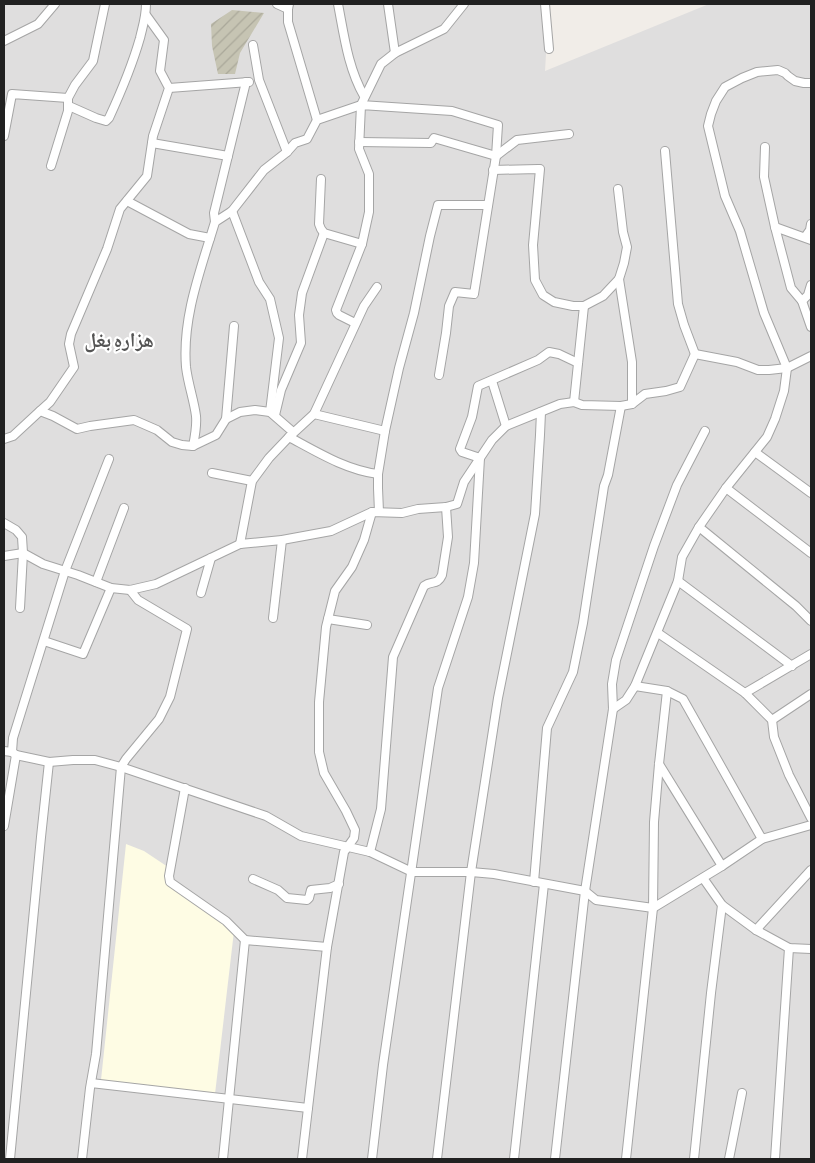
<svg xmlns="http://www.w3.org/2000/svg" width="815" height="1163" font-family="'Asap Condensed','Noto Naskh Arabic',sans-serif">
<defs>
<pattern id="construction-furrows" width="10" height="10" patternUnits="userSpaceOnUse" patternTransform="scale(1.25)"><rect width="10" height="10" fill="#c6c4b3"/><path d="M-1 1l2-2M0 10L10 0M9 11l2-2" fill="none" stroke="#aaa89a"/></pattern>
</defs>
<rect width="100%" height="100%" fill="#f1ede8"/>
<!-- residential -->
<polygon fill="#dfdede" points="4,4 549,4 545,71 709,4 811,4 811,1159 4,1159"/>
<!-- education -->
<polygon fill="#fefce4" points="126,844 144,851 168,867 166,880 234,931 215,1094 101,1080"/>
<!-- construction -->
<polygon fill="url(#construction-furrows)" points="232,10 264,13 240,53 235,74 218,74 212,46 211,24"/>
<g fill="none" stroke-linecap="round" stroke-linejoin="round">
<defs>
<g id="street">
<polyline points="277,4 288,9"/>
<polyline points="289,4 288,9 288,22 317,120"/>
<path d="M338,4C344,35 348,68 364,96"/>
<polyline points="388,4 395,53"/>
<polyline points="545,4 549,49"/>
<polyline points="4,41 38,24 55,4"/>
<polyline points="253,45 259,80 287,152"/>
<polyline points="169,88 249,82"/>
<path d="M69,106L96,118L106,121L109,118C121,92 132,66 140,38C143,25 146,17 146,4"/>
<polyline points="4,136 12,94 68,98"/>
<polyline points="359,142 431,143 434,138 496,156 517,140 569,134"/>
<polyline points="152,143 228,156"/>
<polyline points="765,147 764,177 775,227 791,288 802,301 811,327"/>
<polyline points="665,151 678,304 684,325 695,354"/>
<polyline points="51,166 68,111 68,98 75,85 93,61 105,4"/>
<polyline points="493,170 538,169 540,169 533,245 535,280 543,295 554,302 573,306 584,306 603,296 619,279 624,263 627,247 623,232 618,189"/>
<polyline points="321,179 319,224 321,229 324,233 362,244"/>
<polyline points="127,201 189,234 210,238"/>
<polyline points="232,211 259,282 270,299 279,338 270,412"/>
<polyline points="215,222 214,213 246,82"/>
<polyline points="775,227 811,240"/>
<polyline points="805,237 810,230 811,224"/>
<polyline points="619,279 632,362 632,404"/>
<polyline points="802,301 808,295 811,285"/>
<polyline points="355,323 339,315 337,313 336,310 362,244 369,212 369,174 359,149 361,105 452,111 498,125 496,156 474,294 455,292 449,306 446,333 439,375"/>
<polyline points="695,354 737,362 758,370 769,370 787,368 811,356"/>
<polyline points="492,381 506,426"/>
<polyline points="574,402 584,306"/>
<polyline points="40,411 50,402 74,367 69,344 71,334 107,249 120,209 147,176 153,136 169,88 160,71 164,40 146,15"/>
<polyline points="314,414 385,431"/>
<polyline points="275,415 281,390 301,343 299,315 302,293 324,233"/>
<polyline points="226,419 240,412 255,410 270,412 293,432"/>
<path d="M289,437C317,452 346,470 378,474"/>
<polyline points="4,439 13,436 40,411 53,416 77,429 90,426 134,420 157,430 172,442 182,445 193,446 216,435 226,419 234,326"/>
<path d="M193,446C195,436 197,426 196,416C194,400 188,384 186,367C182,317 201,269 215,222L232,211L264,170L287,152L295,143L307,139L317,120L361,105L381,64L395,53L444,29L464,4"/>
<polyline points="755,452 811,493"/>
<polyline points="212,473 252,481"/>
<polyline points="726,488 811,553"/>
<polyline points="379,512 378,488 378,474 385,431 399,368 414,313 430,236 438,205 488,205"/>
<polyline points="4,523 16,530 22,537 23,553 20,608"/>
<polyline points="699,527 796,606 811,621"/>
<polyline points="240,544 252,481 269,458 289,437 314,414 364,306 377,287"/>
<polyline points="4,556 23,553 43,564 78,575 111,588 130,590 156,584 240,544 282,540 331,531 372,512 402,513 418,509 446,507 457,504 464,482 492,440 506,426 560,404 574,402 582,405 621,406 632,404 645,394 666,391 680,387 695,354"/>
<polyline points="678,581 792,666"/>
<polyline points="96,582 124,508"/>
<polyline points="201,593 211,558"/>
<polyline points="273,618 282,540"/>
<polyline points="328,619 367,625"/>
<polyline points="658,633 745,693 772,720 774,737 789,775 811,818"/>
<polyline points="44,641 83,654 111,588"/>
<polyline points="635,686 667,691 683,699 762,839"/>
<polyline points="745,693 811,654"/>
<polyline points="613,709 626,700 635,686 678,581 682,557 699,527 726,488 767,437 775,419 784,391 787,368 764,313 740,231 725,196 708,126 711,114 716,101 725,87 742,78 757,72 778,70 785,73 788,76 795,81 804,83 811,83"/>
<polyline points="772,720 811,694"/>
<polyline points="4,751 12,752 16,755 49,762 73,760 95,760 121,767 266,816 301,836 370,852 412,872 471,872 494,874 585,891 596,900 653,908 722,866 762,839 811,825"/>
<polyline points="12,752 13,738 65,571 109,459"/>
<polyline points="659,764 722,866"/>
<polyline points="185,788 169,876 170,882 226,921 245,940 327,947"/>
<polyline points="4,826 16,755"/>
<path d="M370,852L381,809L393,657L424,586C432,580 437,586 442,575L448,537L446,507"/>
<polyline points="703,878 722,905 756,930 789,948 811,949"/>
<polyline points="253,879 278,890 287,898 307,900 309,898 311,890 330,888 339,884"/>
<polyline points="534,882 547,728 573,672 583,623 604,486 608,475 621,406"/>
<polyline points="756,930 811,870"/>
<polyline points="91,1083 308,1108"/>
<polyline points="10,1159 41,837 49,762"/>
<polyline points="82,1159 90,1088 96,1054 121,767 126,759 159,719 170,697 187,629 138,600 130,590"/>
<polyline points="223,1159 245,940"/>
<polyline points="302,1159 327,947 344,852 354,838 355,830 346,811 324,773 319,752 319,702 326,627 335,591 352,567 364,540 372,512"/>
<polyline points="372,1159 383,1065 438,688 468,597 474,563 480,458 462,452 460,449 472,417 478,386 538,360 549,352 559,354 578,363"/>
<polyline points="437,1159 471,872 498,698 535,514 540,435 541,412"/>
<polyline points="514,1159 544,884"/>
<polyline points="555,1159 585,891 613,709 612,684 616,660 654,546 677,485 705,431"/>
<polyline points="626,1159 653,908 654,822 659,764 667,691"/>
<polyline points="694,1159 711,993 722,905"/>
<polyline points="729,1159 742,1093"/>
<polyline points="775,1159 789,948"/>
</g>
</defs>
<!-- street casing -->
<use href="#street" stroke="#a5a5a5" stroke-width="10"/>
<!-- street -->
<use href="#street" stroke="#fff" stroke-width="8"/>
</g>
<g text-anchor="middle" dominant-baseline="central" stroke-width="4.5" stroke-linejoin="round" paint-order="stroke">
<!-- district labels -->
<g font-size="20" font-weight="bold" fill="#545454" stroke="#fff">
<text x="119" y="339">هزارهِ بغل</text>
</g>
</g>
<!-- border -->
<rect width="815" height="1163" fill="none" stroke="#212121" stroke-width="10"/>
</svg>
